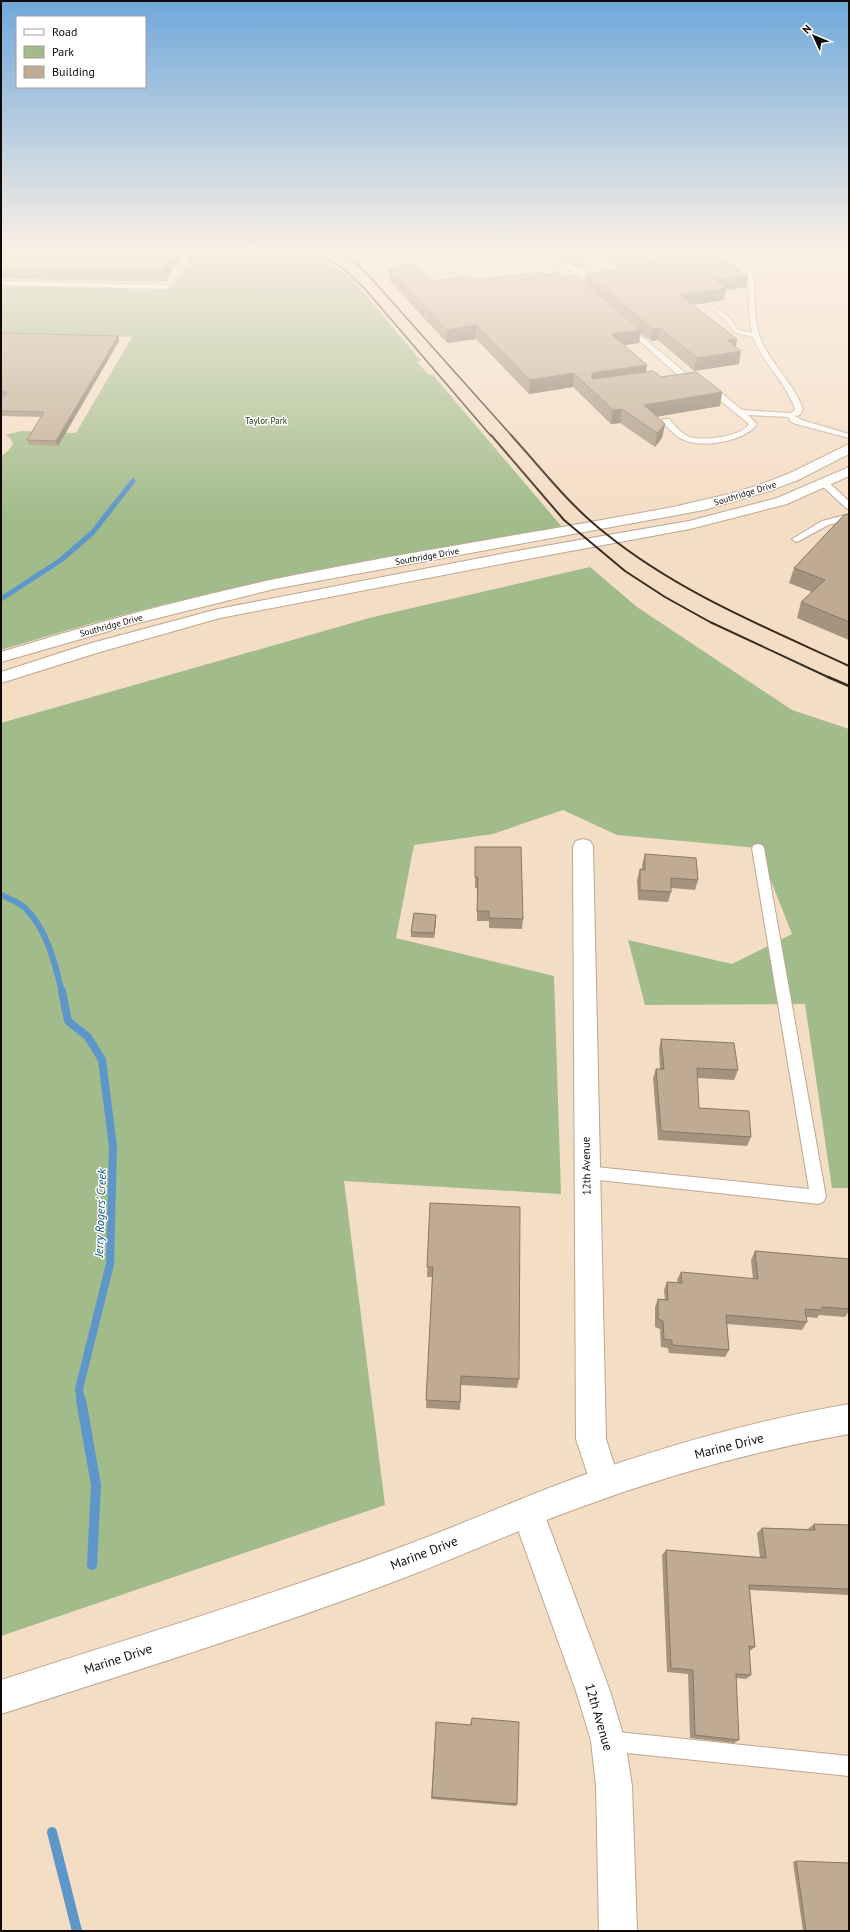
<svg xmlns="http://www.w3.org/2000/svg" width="850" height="1932" font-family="'PT Sans',sans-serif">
<rect width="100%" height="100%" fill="#f4ddc5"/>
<!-- green -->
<g fill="#a1bb8a">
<path d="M196,249H306L326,260L353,280L421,361L417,362L429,375H433L562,527C479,541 397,554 315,570C209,592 104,618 1,650V456L8,451L13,444L10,438L5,435L21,431L76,433L132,337L1,333V285L168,289L173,285Z"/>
<path d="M550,249H569L584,267C570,268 560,258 550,249Z"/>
<polygon points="590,567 637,607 792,710 849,729 849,1188 832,1188 805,1004 645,1005 628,940 732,964 792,934 758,848 617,835 563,810 493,834 414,845 396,938 554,976 561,1194 344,1181 385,1505 1,1636 1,723 373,617"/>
</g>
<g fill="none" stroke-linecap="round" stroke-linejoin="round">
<!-- stream-far3 -->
<polyline stroke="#5d96c8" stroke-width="5" points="1,599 61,560 93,532 133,481"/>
<!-- stream-far2 -->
<path stroke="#5d96c8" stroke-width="6" d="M1,895C9,899 19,902 25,908C47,929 55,964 62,992"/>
<!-- stream-far1 -->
<polyline stroke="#5d96c8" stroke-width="8" points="62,991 68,1021 88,1037 102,1060 113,1147 110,1264 79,1389 81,1401"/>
<!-- stream -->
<g stroke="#5d96c8" stroke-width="10">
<polyline points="81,1400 96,1485 92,1565"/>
<polyline points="52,1832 77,1931"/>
</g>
<defs>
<g id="service">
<polygon points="540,249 547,249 565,264 574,266 601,280 596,281 567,268 572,277 584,287 579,288 567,279 560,267"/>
<path d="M711,249H718L754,275C755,298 753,324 763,344C774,367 794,384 803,409L800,415L795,416L802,420L849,434V438L796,424L791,422L788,417L748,415L757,424C745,442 700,449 682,439C675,436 669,428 663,423V419H669C675,425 680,432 687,436C701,442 741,437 749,424L711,393L681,378L624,327V325H628L687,374L717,389L742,410L790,413L794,411L795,409C786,382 763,364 753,337L734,332L725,319L715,311L720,310L729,317L738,330L752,333L749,310L748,276Z"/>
<polygon points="1,281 167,285 170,287 167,289 1,285"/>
<polygon points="821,481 827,481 849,501 849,509 846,508 821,485"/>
<polygon points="849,514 849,520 828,525 799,541 796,542 792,539 822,521"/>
<polygon points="758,844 762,845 764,848 826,1197 823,1202 818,1204 581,1178 578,1173 581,1168 586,1166 809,1189 752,848 754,845"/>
<polygon points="608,1731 849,1756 849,1776 608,1751 601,1748 598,1741 601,1734"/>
</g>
<g id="minor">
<polygon points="583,839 590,841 593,846 606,1439 620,1483 616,1494 605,1498 594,1494 576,1439 573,846 576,841"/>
<polygon points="528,1497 539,1502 544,1513 610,1691 625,1741 632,1786 637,1931 599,1931 596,1786 591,1741 576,1691 512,1513 517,1502"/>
</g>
<path id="tertiary" d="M849,1404V1434C757,1450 668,1475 581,1507C520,1529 461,1556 401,1579C270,1629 135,1671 1,1714V1680C135,1637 269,1596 401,1547C461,1525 520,1498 581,1476C668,1445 757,1420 849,1404Z"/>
<g id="secondary">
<path d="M849,444V454L798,480L769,491L704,510L274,589L130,625L1,662V652C91,624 183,599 275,579C407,552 540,532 673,507L729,494L759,485L788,474Z"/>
<polygon points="849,467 849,476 787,504 690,529 522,560 220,618 100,652 1,683 1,672 88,644 218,609 522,550 689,521 777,498"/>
</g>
</defs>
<!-- service casing -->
<use href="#service" stroke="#bda791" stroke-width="2"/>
<!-- minor casing -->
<use href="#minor" stroke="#bda791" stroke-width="2"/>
<!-- tertiary casing -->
<use href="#tertiary" stroke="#bda791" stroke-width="2"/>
<!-- secondary casing -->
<use href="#secondary" stroke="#bda791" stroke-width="2"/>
<!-- service -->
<use href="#service" fill="#fff" fill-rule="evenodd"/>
<!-- minor -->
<use href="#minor" fill="#fff" fill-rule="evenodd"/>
<!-- tertiary -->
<use href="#tertiary" fill="#fff" fill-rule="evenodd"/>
<!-- secondary -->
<use href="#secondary" fill="#fff" fill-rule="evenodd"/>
<!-- rail-far2 -->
<g stroke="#372d24" stroke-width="1.5">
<polyline points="313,249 344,269 365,289 491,436"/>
<polyline points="336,249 358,265 370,277 512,436"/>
</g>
<!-- rail-far1 -->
<g stroke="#372d24" stroke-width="2">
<polyline points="491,435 564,520 625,571 665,597 710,622 830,678"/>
<path d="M511,435C541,468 569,505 605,533C678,592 765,627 849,666"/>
</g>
<!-- rail -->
<polyline stroke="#372d24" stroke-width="2.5" points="828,677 849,686"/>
</g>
<!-- wall -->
<g fill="#a4937e">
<polygon points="1,249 184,249 165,282 25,279 1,278"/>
<polygon points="593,249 711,249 746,287 726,290 724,300 692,305 737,339 736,347 739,364 694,371 658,340 651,341 640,333 639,343 624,345 646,372 661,377 722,392 720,406 656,417 665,424 662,438 655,447 620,423 611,424 573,387 529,394 476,339 447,343 389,280 389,268 432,281 476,280 533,275 545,275 561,277 585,283 586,274 619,270"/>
<polygon points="1,333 118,336 119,341 58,446 29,445 27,440 41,417 1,416 1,400 3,396 1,396"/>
<polygon points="849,514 849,640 797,618 801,602 812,592 789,583 794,568"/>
<polygon points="475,847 523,919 522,929 489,928 489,921 477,921 477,888 475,888"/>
<polygon points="645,854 698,880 695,890 671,888 671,892 668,902 638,900 637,880 640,869 642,870 642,865"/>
<polygon points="436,920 434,938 411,937 411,932"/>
<polygon points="661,1039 738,1070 734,1080 697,1078 699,1108 751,1137 747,1146 658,1140 653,1078 656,1069 660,1069 659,1049"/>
<polygon points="430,1203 519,1379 517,1388 461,1385 460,1410 426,1408 432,1277 427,1277"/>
<polygon points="755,1251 849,1259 849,1311 845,1317 819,1315 817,1318 806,1317 807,1322 802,1330 727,1324 729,1350 725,1357 669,1353 668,1348 661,1347 660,1329 655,1327 655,1307 658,1299 665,1300 664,1290 667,1282 678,1283 677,1280 681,1272 753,1279 751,1260"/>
<polygon points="814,1524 849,1525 849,1595 750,1590 755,1647 750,1651 749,1651 751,1675 746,1679 736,1678 739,1740 734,1743 690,1738 688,1674 667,1672 662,1555 666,1550 760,1558 757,1533 762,1528 808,1529"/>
<polygon points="472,1718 517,1804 516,1806 431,1799 436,1722 470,1725"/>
<polygon points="796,1861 849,1931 803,1931 793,1862"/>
</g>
<!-- shaded-wall -->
<g fill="#867867">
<polygon points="176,249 184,249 165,282 163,271"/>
<polygon points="748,276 746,287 726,290 724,300 678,307 680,295 715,280"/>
<polygon points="476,325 476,339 447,343 447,330"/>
<polygon points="660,328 658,340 651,341 653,329"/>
<polygon points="641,330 639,343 610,347 611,334"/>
<polygon points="118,336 119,341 58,446 56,441"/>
<polygon points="737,339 735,351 727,340"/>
<polygon points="741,351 739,364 694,371 697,358"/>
<polygon points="647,365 645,379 591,386 592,373"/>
<polygon points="574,373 573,387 529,394 530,380"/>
<polygon points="722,392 720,406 642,419 644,405"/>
<polygon points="622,409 620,423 611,424 613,410"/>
<polygon points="665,424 662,438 655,447 657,433"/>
<polygon points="436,915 436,920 434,938 434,933"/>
</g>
<!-- building -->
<g fill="#bfab93" stroke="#867867">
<polygon points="1,249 176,249 163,271 1,268"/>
<polygon points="609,249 627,249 647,265 654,263 654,261 638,249 711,249 748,276 715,280 726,288 680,295 737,339 727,340 741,351 697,358 660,328 653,329 586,274 633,268"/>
<polygon points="415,264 432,281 472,276 476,280 531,273 533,275 543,273 545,275 557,273 561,277 575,275 641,330 611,334 647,365 592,373 592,379 653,371 661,377 696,372 722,392 644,405 665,424 657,433 622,409 613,410 574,373 530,380 476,325 447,330 389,268"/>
<polygon points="1,333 118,336 56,441 27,440 44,412 1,411 1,400 7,392 1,392"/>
<polygon points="849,514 849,622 801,602 825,580 794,568 844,515"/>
<polygon points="475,847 521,847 523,919 489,918 489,911 477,911 478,877 475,877"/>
<polygon points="645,854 696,858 698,880 671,878 671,892 640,890 640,869 645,870"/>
<polygon points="414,913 436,915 434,933 411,932"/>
<polygon points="661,1039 734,1043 738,1070 697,1068 699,1108 749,1111 751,1137 661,1131 656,1069 664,1069"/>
<polygon points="430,1203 520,1207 519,1379 461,1376 460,1402 426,1400 433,1267 427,1267"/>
<polygon points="755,1251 849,1259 849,1309 822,1307 822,1310 805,1309 807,1322 726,1315 729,1350 672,1345 672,1340 664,1339 663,1321 658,1319 658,1299 668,1300 667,1282 682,1283 681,1272 758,1279"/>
<polygon points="814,1524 849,1525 849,1589 749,1585 755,1647 749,1646 751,1675 736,1674 739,1740 695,1735 693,1670 671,1668 666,1550 766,1558 762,1528 815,1530"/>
<polygon points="472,1718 519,1722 517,1804 432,1797 436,1722 471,1725"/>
<polygon points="796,1861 849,1863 849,1931 806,1931"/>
</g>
<!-- sky -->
<linearGradient id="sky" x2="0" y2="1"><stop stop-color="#70a8db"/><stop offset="0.48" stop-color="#faf0e5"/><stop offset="1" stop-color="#faf0e5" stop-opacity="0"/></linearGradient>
<rect width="850" height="520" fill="url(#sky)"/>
<g text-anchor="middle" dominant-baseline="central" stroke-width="3" stroke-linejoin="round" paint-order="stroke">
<!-- far-park labels -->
<g font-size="9" fill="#283d0e" stroke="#fff">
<text x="266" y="420">Taylor Park</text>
</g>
<!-- far-street labels -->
<g font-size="9" fill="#110a04" stroke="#fff">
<text transform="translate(745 493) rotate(-17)">Southridge Drive</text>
<text transform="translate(427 556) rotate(-10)">Southridge Drive</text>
<text transform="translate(111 625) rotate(-15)">Southridge Drive</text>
</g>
<!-- street labels -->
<g font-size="11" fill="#110a04" stroke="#fff">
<text transform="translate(586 1166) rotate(-91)">12th Avenue</text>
</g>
<!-- water labels -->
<g font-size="12" font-style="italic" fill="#034b7a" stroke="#fff">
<text transform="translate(100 1213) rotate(-88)">Jerry Rogers' Creek</text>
</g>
<!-- near-street labels -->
<g font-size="13" fill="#110a04" stroke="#fff">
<text transform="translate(729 1446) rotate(-14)">Marine Drive</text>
<text transform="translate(424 1553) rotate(-21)">Marine Drive</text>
<text transform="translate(118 1659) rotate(-18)">Marine Drive</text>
<text transform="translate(599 1717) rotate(74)">12th Avenue</text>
</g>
</g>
<!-- border -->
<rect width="850" height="1932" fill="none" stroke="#110a04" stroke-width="4"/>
<!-- legend -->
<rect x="16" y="16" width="130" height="72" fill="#ffffff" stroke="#a09d9b"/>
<rect x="24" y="29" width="20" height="6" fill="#ffffff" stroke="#a09d9b"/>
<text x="52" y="36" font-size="12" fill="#110a04">Road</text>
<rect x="24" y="46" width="20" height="12" fill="#a1bb8a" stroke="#a09d9b"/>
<text x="52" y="56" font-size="12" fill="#110a04">Park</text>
<rect x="24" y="66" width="20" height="12" fill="#bfab93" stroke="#a09d9b"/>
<text x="52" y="76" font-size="12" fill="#110a04">Building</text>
<!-- north arrow -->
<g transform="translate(814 36) rotate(314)" stroke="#ffffff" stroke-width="3" paint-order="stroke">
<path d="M0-3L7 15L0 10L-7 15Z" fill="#110a04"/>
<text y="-6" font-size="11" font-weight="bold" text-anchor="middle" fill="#110a04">N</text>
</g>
</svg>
